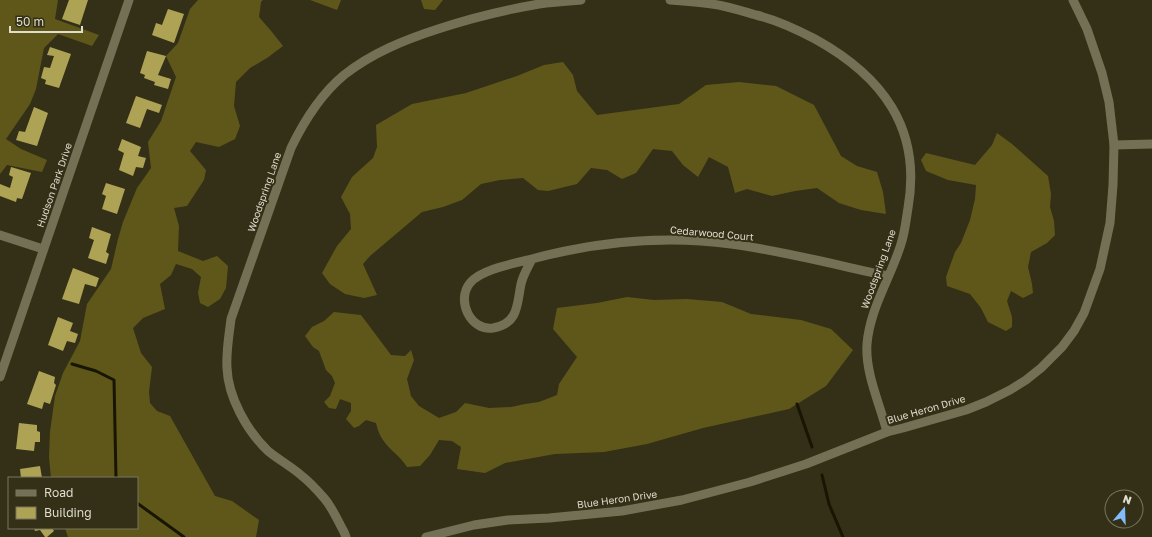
<svg xmlns="http://www.w3.org/2000/svg" width="1152" height="537" font-family="'Golos Text',sans-serif">
<rect width="100%" height="100%" fill="#343017"/>
<!-- forest -->
<g fill="#5f571a">
<polygon points="0,0 58,0 55,19 99,35 92,46 58,34 44,48 36,89 30,104 6,139 21,149 47,160 42,172 7,165 0,174"/>
<polygon points="198,0 263,0 261,2 259,17 272,32 283,46 267,58 250,68 236,82 234,106 240,126 235,139 219,147 196,142 190,151 206,170 204,180 187,206 174,208 179,226 178,251 203,261 217,256 228,266 226,288 220,299 208,307 200,303 198,293 201,277 192,269 176,264 171,275 160,284 165,309 143,318 133,328 141,353 152,367 149,392 150,403 157,411 170,416 215,496 232,501 259,520 256,537 68,537 65,528 137,528 137,478 51,478 49,457 50,432 55,396 63,373 80,341 87,304 111,269 118,239 123,222 137,188 151,168 148,142 161,121 176,77 166,56 178,43 190,9"/>
<polygon points="310,0 341,0 337,10"/>
<polygon points="421,0 443,0 435,10 424,9"/>
<polygon points="563,62 573,75 577,91 597,115 679,104 706,85 739,82 776,86 814,105 841,156 857,166 877,172 883,192 886,214 861,210 839,203 817,188 795,191 772,196 747,189 735,193 728,167 709,157 698,177 683,165 672,151 653,149 636,173 622,179 607,170 591,168 577,184 548,191 538,190 523,178 500,180 481,184 462,200 443,207 422,212 370,256 363,264 377,295 364,298 345,294 330,284 322,273 337,246 351,229 350,214 341,197 352,177 373,158 377,147 376,125 412,104 466,93 517,76 544,65"/>
<polygon points="997,133 1012,144 1048,176 1051,194 1050,207 1054,221 1055,235 1047,243 1031,252 1028,267 1032,284 1033,293 1023,298 1011,291 1007,301 1012,317 1012,327 1006,331 988,322 981,308 970,294 947,286 946,277 955,252 961,243 970,220 975,199 976,185 948,180 926,171 921,160 926,153 975,165 992,145"/>
<path d="M627,297L654,300L687,299L722,302L751,314L801,320L831,329L853,350L826,386L789,409L703,428L647,444L604,452L555,454L505,463L485,473L457,469L461,447L452,441L439,440L430,455L420,466L407,467C400,455 386,448 380,435C378,431 377,427 376,423L366,420L359,426L354,428L346,419L351,411V403L340,399L336,409L329,408L324,402L330,396L335,383L332,376L326,370L319,351L313,347L305,336L312,327L324,321L334,312L361,315L391,355L405,356L411,350L414,360L407,379L411,396L419,406L439,418L456,412L465,403L489,408L511,407L525,404L539,402L557,395L559,384L577,357L553,329L557,308L597,303Z"/>
</g>
<g fill="none" stroke-linecap="round" stroke-linejoin="round">
<!-- stream -->
<g stroke="#181500" stroke-width="3">
<polyline points="72,364 96,371 114,380 116,478"/>
<polyline points="797,404 812,447"/>
<polyline points="822,475 829,504 843,537"/>
<polyline points="137,503 184,537"/>
</g>
</g>
<!-- building -->
<g fill="#aea355">
<polygon points="69,0 88,0 80,25 62,19"/>
<polygon points="168,9 184,14 174,43 152,35 156,23 162,25"/>
<polygon points="50,47 71,54 59,88 45,84 46,80 41,78 44,67 50,68 54,56 47,55"/>
<polygon points="147,51 166,56 158,75 171,79 168,89 154,85 155,82 144,78 145,75 140,73"/>
<polygon points="136,96 162,105 159,113 147,109 140,128 126,123"/>
<polygon points="34,107 48,113 37,146 16,140 19,131 25,132"/>
<polygon points="122,139 141,147 138,156 146,158 143,168 136,167 133,176 119,170 124,153 118,150"/>
<polygon points="11,167 31,173 22,199 17,198 16,202 0,196 0,184 10,188 13,177 9,175"/>
<polygon points="106,183 125,189 117,214 102,209 106,196 102,194"/>
<polygon points="92,227 111,234 106,252 109,254 106,264 88,258 94,240 89,238"/>
<polygon points="73,268 99,278 96,287 85,284 79,304 62,299"/>
<polygon points="58,317 73,323 70,331 78,334 75,343 67,341 63,351 48,345"/>
<polygon points="39,371 55,377 54,383 56,385 50,404 44,402 42,409 27,404"/>
<polygon points="19,423 37,425 37,431 40,432 40,442 35,442 34,451 16,449"/>
<polygon points="40,466 42,478 21,478 20,469"/>
<polygon points="34,528 52,528 54,531 47,537 45,537 40,530 35,531"/>
</g>
<g fill="none" stroke-linecap="round" stroke-linejoin="round">
<!-- street -->
<g stroke="#747055" stroke-width="9">
<path d="M670,0C684,1 698,2 712,4C727,6 742,11 756,15C777,20 796,29 815,39C882,76 922,128 908,208C906,220 905,232 901,244C891,277 870,308 867,344C865,373 880,404 887,432"/>
<polyline points="1114,145 1152,144"/>
<polyline points="0,235 43,249"/>
<path d="M532,259C528,267 523,275 521,284C517,303 519,324 493,328C470,331 456,300 470,283C480,270 511,264 528,260C594,242 662,235 731,244C784,251 836,265 888,276"/>
<polyline points="0,377 129,0"/>
<path d="M346,537L344,532C338,521 332,507 324,498C317,490 310,482 302,476C292,467 279,460 268,451C247,431 228,397 227,368C226,351 229,336 231,319L291,148C304,121 320,95 344,75C372,53 404,40 438,29C471,18 504,10 539,4C552,2 567,1 581,0"/>
<polyline points="426,537 474,525 508,520 549,518 622,511 682,500 750,482 806,464 887,432 903,428 966,410 986,402 1010,390 1026,380 1041,368 1062,347 1074,331 1084,313 1100,269 1110,223 1113,185 1114,145 1109,102 1102,73 1087,29 1073,0"/>
</g>
</g>
<g text-anchor="middle" dominant-baseline="central" stroke-width="4" stroke-linejoin="round" paint-order="stroke">
<!-- street labels -->
<g font-size="10" fill="#dfddce" stroke="#343017">
<text transform="translate(54 185) rotate(-71)">Hudson Park Drive</text>
<text transform="translate(264 192) rotate(-71)">Woodspring Lane</text>
<text transform="translate(712 233) rotate(5)">Cedarwood Court</text>
<text transform="translate(878 269) rotate(-70)">Woodspring Lane</text>
<text transform="translate(926 409) rotate(-16)">Blue Heron Drive</text>
<text transform="translate(617 499) rotate(-8)">Blue Heron Drive</text>
</g>
</g>
<!-- legend -->
<rect x="8" y="477" width="130" height="52" fill="#343017" stroke="#787560"/>
<rect x="16" y="490" width="20" height="6" fill="#747055" stroke="#787560"/>
<text x="44" y="497" font-size="12" fill="#dfddce">Road</text>
<rect x="16" y="507" width="20" height="12" fill="#aea355" stroke="#787560"/>
<text x="44" y="517" font-size="12" fill="#dfddce">Building</text>
<!-- north arrow -->
<g transform="translate(1124 509) rotate(19)"><circle r="19" fill="#343017" stroke="#787560"/>
<path d="M0-3L7 15L0 10L-7 15Z" fill="#83bcfb"/>
<text y="-6" font-size="11" font-weight="bold" text-anchor="middle" fill="#dfddce">N</text>
</g>
<!-- scale -->
<path d="M10 26v6h72v-6" fill="none" stroke="#dfddce" stroke-width="2"/>
<text x="16" y="26" font-size="12" fill="#dfddce" stroke="#343017" stroke-width="3" paint-order="stroke">50 m</text>
</svg>
